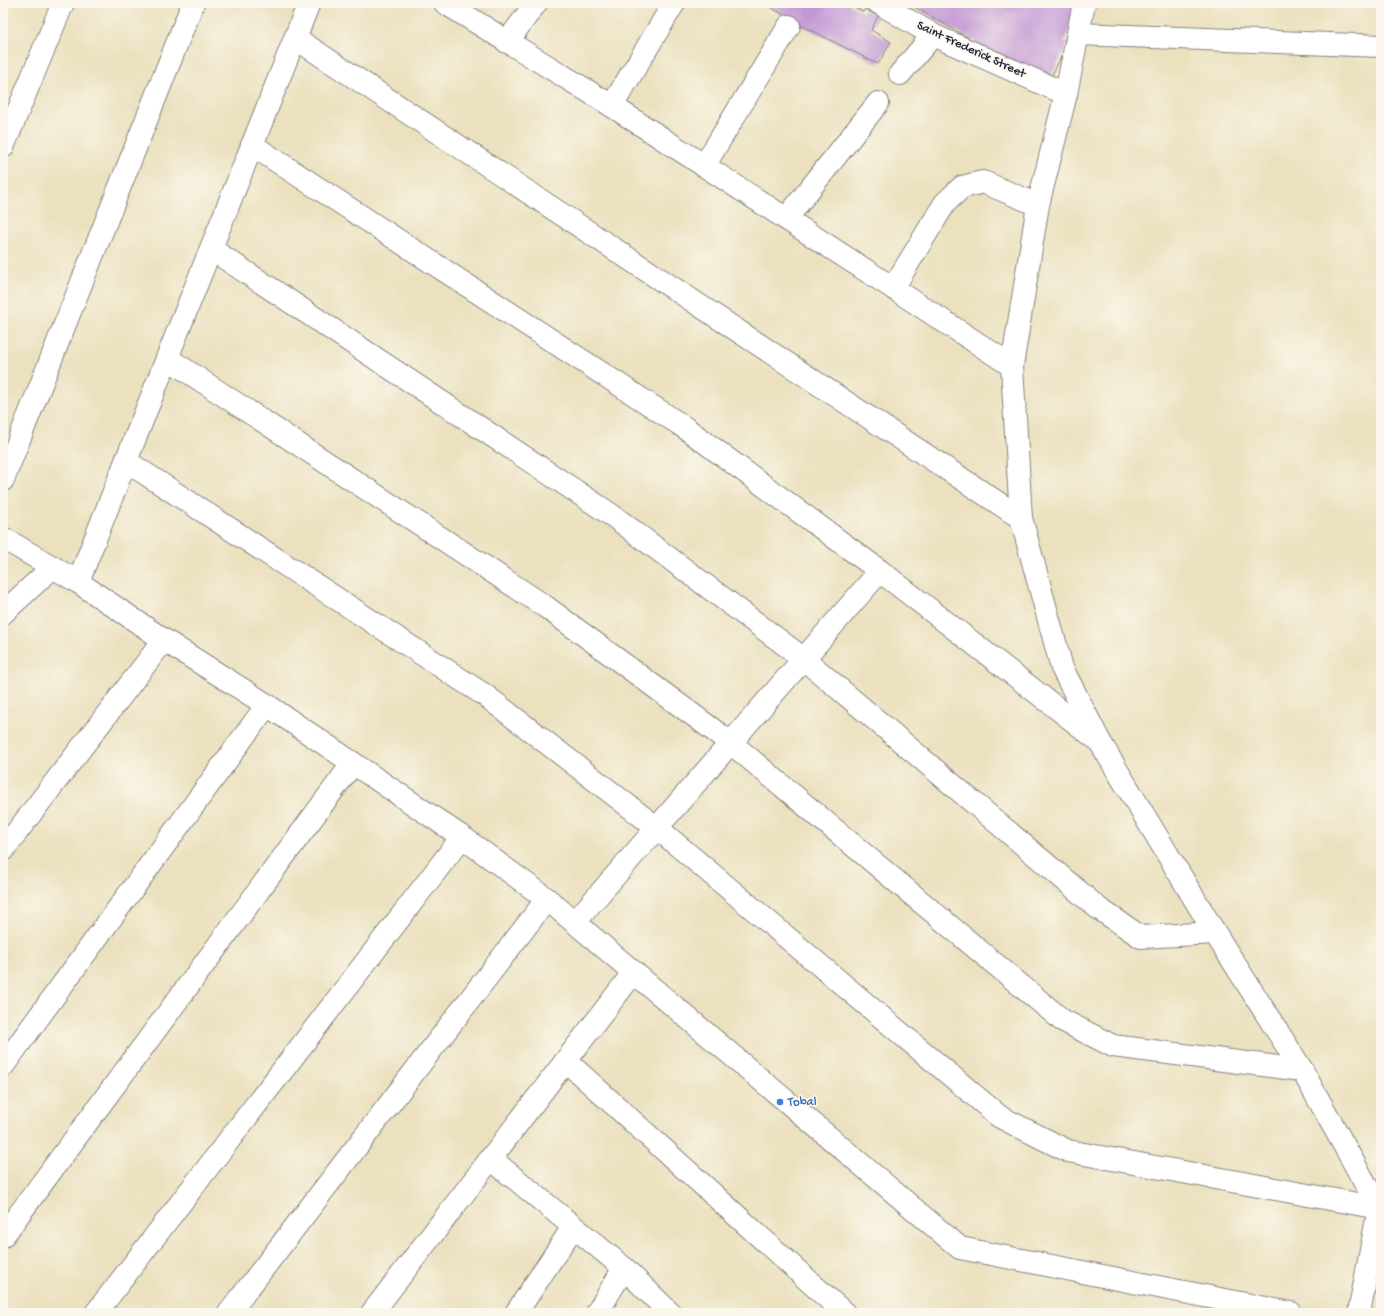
<svg xmlns="http://www.w3.org/2000/svg" width="1384" height="1316" font-family="'Gochi Hand',sans-serif">
<rect width="100%" height="100%" fill="#fbf7ec"/>
<filter id="ink" filterUnits="userSpaceOnUse"><feTurbulence type="fractalNoise" baseFrequency=".025" numOctaves="2"/><feDisplacementMap in="SourceGraphic" scale="8" xChannelSelector="R" yChannelSelector="G"/><feConvolveMatrix kernelMatrix="1 2 1 2 8 2 1 2 1" color-interpolation-filters="sRGB"/></filter>
<filter id="wash" filterUnits="userSpaceOnUse"><feTurbulence type="fractalNoise" baseFrequency=".012" numOctaves="4" result="noise"/><feDisplacementMap in="SourceGraphic" scale="16" xChannelSelector="R" yChannelSelector="G"/><feGaussianBlur stdDeviation="0.9" result="paint"/><feColorMatrix in="noise" values="0 0 0 0 0 0 0 0 0 0 0 0 0 0 0 0 0 1.4 0 .05"/><feComposite in="paint" operator="in"/></filter>
<g filter="url(#wash)">
<rect width="100%" height="100%" fill="#ebe1bf"/>
<g id="blocks">
<!-- building -->
<g fill="#c197d4">
<polygon points="763,3 850,3 849,4 863,12 865,9 878,16 871,30 891,42 878,64 784,17 784,15"/>
<polygon points="907,3 1064,3 1078,10 1064,41 1068,43 1048,83 975,44 976,42"/>
</g>
</g>
</g>
<g filter="url(#ink)">
<use href="#blocks" fill-opacity="0" stroke="#86827d" stroke-width="1"/>
<g fill="none" stroke-linecap="round" stroke-linejoin="round">
<defs>
<g id="street">
<polyline points="445,3 612,106 893,288 1012,366"/>
<polyline points="879,3 933,35 1066,94"/>
<polyline points="1084,3 1066,94 1038,205 1012,366 1021,518 1062,668 1100,742 1215,933 1302,1070 1379,1208 1381,1208"/>
<polyline points="1078,34 1381,46"/>
<polyline points="295,38 1021,518"/>
<polyline points="507,42 536,3"/>
<polyline points="900,74 933,35"/>
<polyline points="612,106 674,3"/>
<polyline points="252,145 684,427 880,571 1094,737"/>
<polyline points="3,147 63,3"/>
<polyline points="704,166 789,26"/>
<polyline points="786,219 878,103"/>
<polyline points="211,249 613,516 804,659 1098,908 1141,937 1215,933"/>
<polyline points="893,288 945,203 962,187 983,182 1038,205"/>
<polyline points="167,358 546,607 731,743 1062,1020 1113,1046 1302,1070"/>
<polyline points="126,461 309,3"/>
<polyline points="3,480 193,3"/>
<polyline points="3,538 78,582 164,640 267,705 462,837 547,899 960,1248 1291,1313"/>
<polyline points="78,582 126,461 486,696 657,828 1000,1117 1068,1151 1379,1208 1359,1313"/>
<polyline points="3,613 53,567"/>
<polyline points="3,850 164,640"/>
<polyline points="575,922 880,571"/>
<polyline points="566,1061 844,1313"/>
<polyline points="3,1066 267,705"/>
<polyline points="491,1159 624,1268 670,1313"/>
<polyline points="3,1236 353,763"/>
<polyline points="96,1313 462,837"/>
<polyline points="229,1313 547,899"/>
<polyline points="372,1313 634,972"/>
<polyline points="516,1313 573,1227"/>
<polyline points="597,1313 624,1268"/>
</g>
</defs>
<!-- street casing -->
<use href="#street" stroke="#86827d" stroke-width="24"/>
<!-- street -->
<use href="#street" stroke="#fff" stroke-width="22"/>
</g>
</g>
<!-- markers -->
<circle fill="#3f7fe0" stroke="#fbf7ec" stroke-width="1.5" cx="780" cy="1102" r="4"/>
<g text-anchor="middle" dominant-baseline="central" stroke-width="3" stroke-linejoin="round" paint-order="stroke">
<!-- street labels -->
<g font-size="13" fill="#22223b" stroke="#fbf7ec">
<text transform="translate(971 50) rotate(25)">Saint Frederick Street</text>
</g>
<!-- shop labels -->
<g font-size="13" fill="#366cbe" stroke="#fbf7ec" text-anchor="start">
<text x="788" y="1102">Tobal</text>
</g>
</g>
<!-- margin -->
<rect width="1384" height="1316" fill="none" stroke="#fbf7ec" stroke-width="16"/>
</svg>
